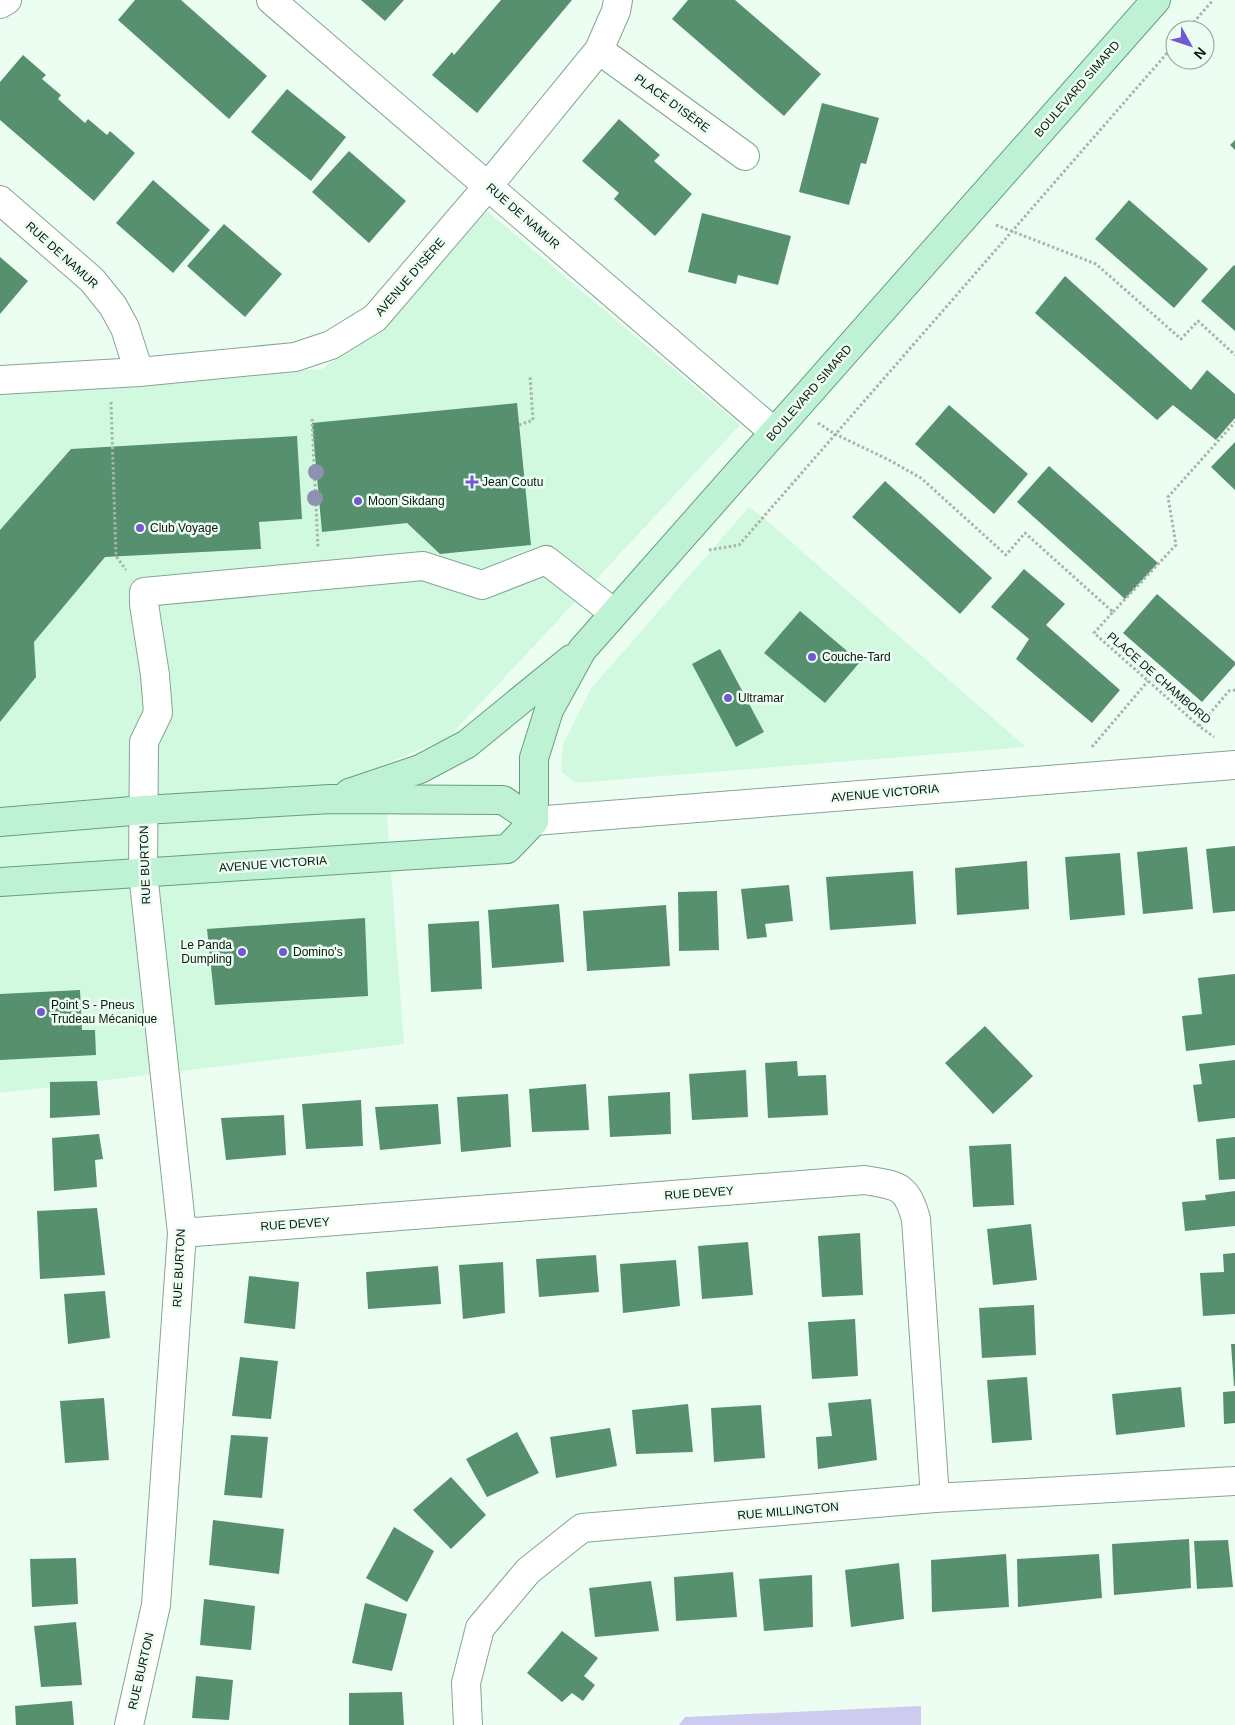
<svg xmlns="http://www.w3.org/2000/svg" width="1235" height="1725" font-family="Helvetica,sans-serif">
<rect width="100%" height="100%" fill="#ebfef1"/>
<!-- built -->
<g fill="#d1f9df">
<polygon points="487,211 740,425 449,737 383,765 404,1044 0,1093 0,391 322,369 389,320"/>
<polygon points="749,507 766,520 1026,747 575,783 561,771 563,745 590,690"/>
</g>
<!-- green -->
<polygon fill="#cecbf0" points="921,1706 921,1725 679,1725 685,1717"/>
<!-- building -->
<g fill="#57906f">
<polygon points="135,0 181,0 267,76 229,119 118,20"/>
<polygon points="361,0 404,0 385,21"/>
<polygon points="501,0 572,0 477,113 432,75 452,52 454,55"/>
<polygon points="688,0 735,0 821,74 784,116 672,19"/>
<polygon points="23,55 46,75 42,79 61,95 58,99 85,123 88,119 107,135 110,131 135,153 94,201 0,120 0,82"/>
<polygon points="287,89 346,137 311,181 251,132"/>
<polygon points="822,103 879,118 866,164 861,163 849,205 799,192"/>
<polygon points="619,119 660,155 654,161 692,194 655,236 614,199 619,193 582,161"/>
<polygon points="1235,140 1235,150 1230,145"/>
<polygon points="349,151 406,201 369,243 312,192"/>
<polygon points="153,180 210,230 173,273 116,223"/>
<polygon points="1129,200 1208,269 1174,308 1095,239"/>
<polygon points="702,213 791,236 778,285 738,275 736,284 688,272"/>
<polygon points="224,224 282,274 245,317 187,266"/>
<polygon points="0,257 28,281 0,314"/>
<polygon points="1234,265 1235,266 1235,331 1201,301"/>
<polygon points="1065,276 1191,390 1207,370 1235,394 1235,418 1216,440 1173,405 1157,420 1035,313"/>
<polygon points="517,403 531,545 440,554 407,523 322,532 312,423"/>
<polygon points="949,405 1028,474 994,514 915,444"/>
<polygon points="297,436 302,519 259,522 261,549 105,557 34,642 36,677 0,722 0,530 71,449"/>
<polygon points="1235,442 1235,490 1211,467"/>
<polygon points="1049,466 1158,563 1125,599 1017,502"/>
<polygon points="885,481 992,578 960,614 852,517"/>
<polygon points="1024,569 1065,604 1046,625 1120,690 1092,723 1016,659 1029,639 991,607"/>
<polygon points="1157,594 1235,662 1235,665 1202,702 1123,633"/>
<polygon points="800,611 860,662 825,703 764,653"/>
<polygon points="720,649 764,732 736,747 692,664"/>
<polygon points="1235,846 1235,911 1213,913 1206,849"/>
<polygon points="1187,847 1193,909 1143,914 1137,852"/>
<polygon points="1120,853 1125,915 1070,920 1065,857"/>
<polygon points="1027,861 1029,909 957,915 955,868"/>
<polygon points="913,871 916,924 830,930 826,877"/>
<polygon points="789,885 793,921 765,924 767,937 747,939 741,889"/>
<polygon points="717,891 719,950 679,951 678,892"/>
<polygon points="559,904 564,962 492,968 488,910"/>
<polygon points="666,905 670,966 587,971 583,911"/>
<polygon points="365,918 368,996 215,1005 207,929"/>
<polygon points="479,921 482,989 431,992 428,924"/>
<polygon points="1235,974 1235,1045 1186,1051 1182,1016 1202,1014 1198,978"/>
<polygon points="80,990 82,1030 95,1030 96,1055 0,1060 0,994"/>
<polygon points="985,1026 1033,1076 993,1114 945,1063"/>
<polygon points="1235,1060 1235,1118 1198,1122 1193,1085 1202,1084 1199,1064"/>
<polygon points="797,1061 798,1076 826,1075 828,1115 768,1118 765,1063"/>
<polygon points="746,1070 748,1117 692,1120 689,1074"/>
<polygon points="97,1081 100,1115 50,1118 50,1082"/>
<polygon points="586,1084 589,1130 532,1132 529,1089"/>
<polygon points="670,1092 671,1134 610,1137 608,1096"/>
<polygon points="508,1094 511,1147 461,1152 457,1097"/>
<polygon points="361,1100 363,1146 306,1149 302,1104"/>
<polygon points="438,1104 441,1144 380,1150 375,1107"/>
<polygon points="284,1115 286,1155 226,1160 221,1118"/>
<polygon points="99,1134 103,1159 95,1160 97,1187 54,1191 52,1138"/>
<polygon points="1235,1137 1235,1179 1219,1180 1216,1139"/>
<polygon points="1011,1144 1014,1205 973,1207 969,1146"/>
<polygon points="1235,1191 1235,1226 1185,1231 1182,1202 1206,1200 1205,1195"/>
<polygon points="97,1208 105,1275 40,1279 37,1211"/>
<polygon points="1031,1224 1037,1280 993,1285 987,1229"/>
<polygon points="860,1233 863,1295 822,1297 818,1236"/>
<polygon points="748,1242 753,1295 702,1299 698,1246"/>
<polygon points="1235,1253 1235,1314 1203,1316 1200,1273 1224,1272 1223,1254"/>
<polygon points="596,1255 599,1292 539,1297 536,1259"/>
<polygon points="676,1260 680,1306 623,1313 620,1264"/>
<polygon points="503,1262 505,1313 463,1319 459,1265"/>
<polygon points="438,1266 441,1304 368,1309 366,1272"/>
<polygon points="249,1276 299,1282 295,1329 244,1323"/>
<polygon points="105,1291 110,1338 68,1344 64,1294"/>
<polygon points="1034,1305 1036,1355 982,1358 979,1308"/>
<polygon points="855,1319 858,1376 812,1379 808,1322"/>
<polygon points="1231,1344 1235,1344 1235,1386 1234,1386"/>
<polygon points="240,1357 278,1361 271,1419 232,1416"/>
<polygon points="1027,1377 1032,1440 992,1443 987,1380"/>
<polygon points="1181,1387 1185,1427 1116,1435 1112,1394"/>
<polygon points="1235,1391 1235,1423 1224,1424 1223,1392"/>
<polygon points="104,1398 109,1460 65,1463 60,1401"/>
<polygon points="871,1399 877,1460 818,1469 816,1437 832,1436 828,1403"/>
<polygon points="688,1404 693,1452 636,1454 632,1410"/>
<polygon points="761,1405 765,1458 714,1462 711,1408"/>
<polygon points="610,1428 617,1466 556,1478 550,1437"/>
<polygon points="517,1432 539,1473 487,1497 466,1459"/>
<polygon points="231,1435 268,1437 262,1498 224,1495"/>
<polygon points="451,1477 486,1515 451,1549 413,1510"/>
<polygon points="213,1520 284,1529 279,1574 209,1565"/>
<polygon points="394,1527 434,1551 407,1602 366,1578"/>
<polygon points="1189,1539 1191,1588 1114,1595 1112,1544"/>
<polygon points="1228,1540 1233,1587 1197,1589 1194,1541"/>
<polygon points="1006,1554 1009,1607 932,1612 931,1560"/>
<polygon points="1099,1554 1102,1598 1018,1607 1017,1559"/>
<polygon points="76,1558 78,1604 32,1607 30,1559"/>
<polygon points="899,1563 904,1619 851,1627 845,1570"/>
<polygon points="733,1572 737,1617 676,1621 674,1577"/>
<polygon points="812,1575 813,1627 764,1631 759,1579"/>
<polygon points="651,1581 659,1631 595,1637 589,1588"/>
<polygon points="204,1599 255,1606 251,1650 200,1645"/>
<polygon points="365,1603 407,1614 392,1671 352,1663"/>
<polygon points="76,1622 82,1685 41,1687 34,1626"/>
<polygon points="562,1631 598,1658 584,1676 595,1685 583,1701 572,1693 562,1702 527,1673"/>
<polygon points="196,1676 233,1680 229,1720 192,1718"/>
<polygon points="402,1692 404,1725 349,1725 349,1693"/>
<polygon points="72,1701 74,1725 16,1725 15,1706"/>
</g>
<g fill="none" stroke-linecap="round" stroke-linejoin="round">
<defs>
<g id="minor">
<polyline points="271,0 774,432"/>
<polyline points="0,4 7,0"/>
<polyline points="599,50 745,156"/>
<polyline points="0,200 92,280 113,306 125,328 139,372"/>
<polyline points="0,380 139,372 295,357 331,345 375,318 488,186 599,50 616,11 618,0"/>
<polyline points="534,821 1235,765"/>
<path d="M182,1233L865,1180C898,1186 906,1184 916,1219L935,1498"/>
<polyline points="129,1725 156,1605 182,1233 143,873 144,742 158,713 155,675 144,604 144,592 423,566 482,585 546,560 614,613"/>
<polyline points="468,1725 466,1683 480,1628 528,1571 582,1528 935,1498 1235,1481"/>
</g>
<g id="major">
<polyline points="349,793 420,769 467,744 571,659"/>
<polyline points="534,821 534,758 549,710 582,650 1156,0"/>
<polyline points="0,822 144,810 330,799 503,800 534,821"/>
<polyline points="0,882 507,849 534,821"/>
</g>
</defs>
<!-- minor casing -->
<use href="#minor" stroke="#87a592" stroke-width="30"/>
<!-- major casing -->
<use href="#major" stroke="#659f7d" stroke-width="30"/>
<!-- path -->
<g stroke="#a5b5ab" stroke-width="3" stroke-dasharray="2.5 2.5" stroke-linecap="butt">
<polyline points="1187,30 1213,0"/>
<polyline points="996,225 1096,264 1181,339 1198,321 1235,355"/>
<polyline points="111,402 116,556 126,570"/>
<polyline points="312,419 318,548"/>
<polyline points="818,423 835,434 889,460 921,478 1006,555 1025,533 1113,612 1094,633 1199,726 1214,737"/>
<polyline points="519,425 533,420 530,376"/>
<polyline points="709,550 739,545 1175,44"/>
<polyline points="1113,612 1176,545 1168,497 1235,422"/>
<polyline points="1199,726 1229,691 1235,690"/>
<polyline points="1092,747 1148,681"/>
</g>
<!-- minor -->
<use href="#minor" stroke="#fff" stroke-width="28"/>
<!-- major -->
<use href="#major" stroke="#bff2d4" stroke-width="28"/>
</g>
<!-- trees -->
<g fill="#8f91b0">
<circle cx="316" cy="472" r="8"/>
<circle cx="315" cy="498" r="8"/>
</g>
<!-- markers -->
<g fill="#7358d2" stroke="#ebfef1" stroke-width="2">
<path d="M469.5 474.5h5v5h5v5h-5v5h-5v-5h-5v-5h5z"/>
<circle cx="358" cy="501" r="5"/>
<circle cx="140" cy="528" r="5"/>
<circle cx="812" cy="657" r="5"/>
<circle cx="728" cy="698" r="5"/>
<circle cx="242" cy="952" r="5"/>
<circle cx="283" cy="952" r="5"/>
<circle cx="41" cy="1012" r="5"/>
</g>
<g text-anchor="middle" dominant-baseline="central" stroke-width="5" stroke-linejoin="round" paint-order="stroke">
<!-- street labels -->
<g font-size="12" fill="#0b1610" stroke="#ebfef1">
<text transform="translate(1077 89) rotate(-49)">BOULEVARD SIMARD</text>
<text transform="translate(672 103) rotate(36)">PLACE D'ISÈRE</text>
<text transform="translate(523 216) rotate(41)">RUE DE NAMUR</text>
<text transform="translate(62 255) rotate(42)">RUE DE NAMUR</text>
<text transform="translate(410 277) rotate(-49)">AVENUE D'ISÈRE</text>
<text transform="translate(809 393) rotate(-49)">BOULEVARD SIMARD</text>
<text transform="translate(1159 678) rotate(41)">PLACE DE CHAMBORD</text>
<text transform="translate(885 793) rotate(-5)">AVENUE VICTORIA</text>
<text transform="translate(273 864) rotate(-4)">AVENUE VICTORIA</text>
<text transform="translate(145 865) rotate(-92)">RUE BURTON</text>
<text transform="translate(699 1193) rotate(-4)">RUE DEVEY</text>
<text transform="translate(295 1224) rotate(-4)">RUE DEVEY</text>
<text transform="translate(179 1268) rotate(-87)">RUE BURTON</text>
<text transform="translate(788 1511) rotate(-5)">RUE MILLINGTON</text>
<text transform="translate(141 1671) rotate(-77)">RUE BURTON</text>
</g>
<!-- poi labels -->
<g font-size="12" fill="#0b1610" stroke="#ebfef1" text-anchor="start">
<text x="482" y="482">Jean Coutu</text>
<text x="368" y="501">Moon Sikdang</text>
<text x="150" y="528">Club Voyage</text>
<text x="822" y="657">Couche-Tard</text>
<text x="738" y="698">Ultramar</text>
<text x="232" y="945" text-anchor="end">Le Panda<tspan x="232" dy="14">Dumpling</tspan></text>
<text x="293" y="952">Domino's</text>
<text x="51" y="1005">Point S - Pneus<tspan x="51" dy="14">Trudeau Mécanique</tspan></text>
</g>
</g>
<!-- north arrow -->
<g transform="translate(1190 45) rotate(130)"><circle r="24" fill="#ebfef1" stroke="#91a197"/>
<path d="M0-4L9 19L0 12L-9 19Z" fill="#7358d2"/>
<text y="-8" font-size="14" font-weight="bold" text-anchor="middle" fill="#0b1610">N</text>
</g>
</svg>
